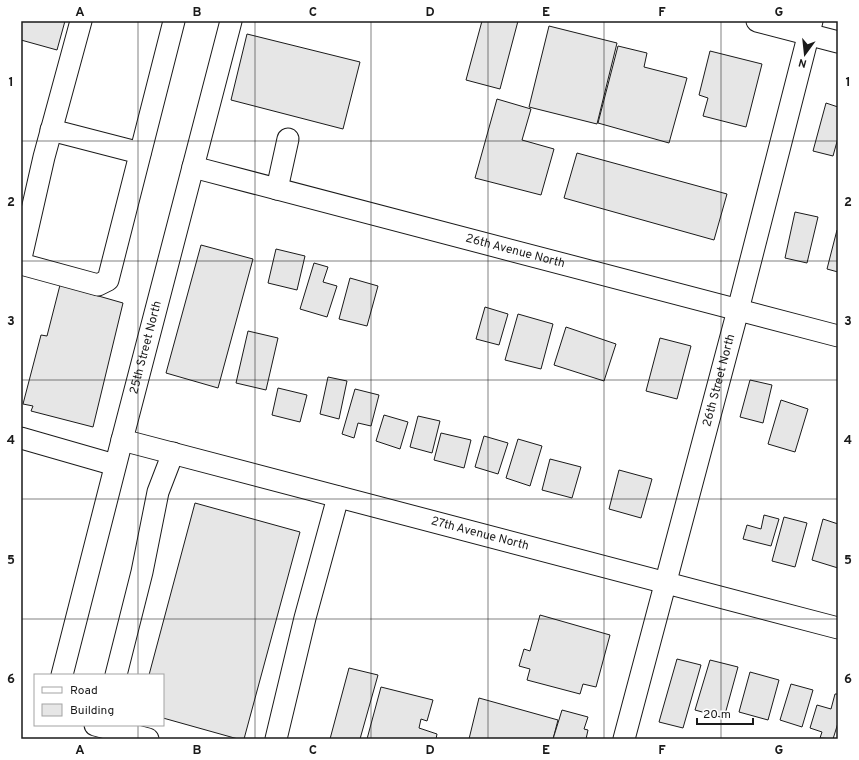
<svg xmlns="http://www.w3.org/2000/svg" width="859" height="760" font-family="Overpass,sans-serif">
<rect width="100%" height="100%" fill="#fff"/>
<!-- building -->
<g fill="#e6e6e6" stroke="#1a1a1a">
<polygon points="21,21 65,21 57,50 21,40"/>
<polygon points="482,21 518,21 500,89 466,80"/>
<polygon points="549,26 617,43 597,124 529,107"/>
<polygon points="247,34 360,62 343,129 231,100"/>
<polygon points="618,46 647,53 644,67 687,78 669,143 598,123"/>
<polygon points="710,51 762,64 746,127 703,116 708,98 699,95"/>
<polygon points="497,99 531,109 522,140 554,149 541,195 475,178"/>
<polygon points="826,103 838,107 838,138 833,156 813,151"/>
<polygon points="577,153 727,194 714,240 564,198"/>
<polygon points="795,212 818,217 807,263 785,258"/>
<polygon points="837,230 838,230 838,272 827,269"/>
<polygon points="201,245 253,259 218,388 166,373"/>
<polygon points="276,249 305,256 297,290 268,283"/>
<polygon points="314,263 328,267 323,282 337,286 327,317 300,309"/>
<polygon points="350,278 378,286 367,326 339,319"/>
<polygon points="60,285 123,303 93,427 31,411 33,406 23,404 41,335 47,336"/>
<polygon points="485,307 508,314 499,345 476,339"/>
<polygon points="518,314 553,324 541,369 505,360"/>
<polygon points="566,327 616,344 604,381 554,365"/>
<polygon points="248,331 278,338 266,390 236,383"/>
<polygon points="660,338 691,346 677,399 646,391"/>
<polygon points="328,377 347,381 339,419 320,414"/>
<polygon points="750,380 772,385 763,423 740,417"/>
<polygon points="278,388 307,395 300,422 272,415"/>
<polygon points="355,389 379,395 371,426 358,423 354,438 342,434"/>
<polygon points="781,400 808,409 795,452 768,444"/>
<polygon points="384,415 408,422 400,449 376,441"/>
<polygon points="418,416 440,421 432,453 410,447"/>
<polygon points="441,433 471,440 464,468 434,460"/>
<polygon points="484,436 508,443 498,474 475,467"/>
<polygon points="518,439 542,446 530,486 506,478"/>
<polygon points="550,459 581,467 572,498 542,490"/>
<polygon points="619,470 652,479 641,518 609,509"/>
<polygon points="195,503 300,532 244,739 238,739 163,718 163,675 149,675"/>
<polygon points="764,515 779,519 771,546 743,539 747,525 761,529"/>
<polygon points="784,517 807,523 795,567 772,561"/>
<polygon points="823,519 838,524 838,568 812,560"/>
<polygon points="540,615 610,635 596,687 583,684 580,694 527,680 530,669 519,666 524,649 530,651"/>
<polygon points="677,659 701,665 683,728 659,722"/>
<polygon points="710,660 738,667 724,718 695,710"/>
<polygon points="349,668 378,675 360,739 330,739"/>
<polygon points="750,672 779,680 768,720 739,712"/>
<polygon points="791,684 813,690 802,727 780,720"/>
<polygon points="381,687 433,700 427,721 421,719 419,728 437,734 436,739 367,739"/>
<polygon points="835,694 838,694 838,723 833,739 820,738 822,732 810,728 817,705 831,709"/>
<polygon points="479,698 558,720 553,739 469,739"/>
<polygon points="562,710 588,717 584,729 588,730 586,739 553,739"/>
</g>
<g fill="none" stroke-linecap="round" stroke-linejoin="round">
<defs>
<g id="minor">
<polyline points="757,21 838,42"/>
<polyline points="51,130 140,153"/>
<path id="s1" d="M193,167L838,336"/>
<polyline points="277,189 288,139"/>
<polyline points="21,258 44,157 81,21"/>
<polyline points="21,264 98,285 108,280 174,21"/>
<polyline points="21,438 115,465"/>
<path id="s2" d="M122,440L838,628"/>
<path id="s3" d="M62,675L122,440L231,21"/>
<polyline points="116,675 142,572 158,492 173,453"/>
<polyline points="95,725 148,739"/>
<polyline points="276,739 305,618 338,497"/>
<path id="s4" d="M624,739L738,310L812,21"/>
</g>
</defs>
<!-- minor casing -->
<use href="#minor" stroke="#1a1a1a" stroke-width="23"/>
<!-- minor -->
<use href="#minor" stroke="#fff" stroke-width="21"/>
</g>
<!-- grid -->
<path fill="none" stroke="#1a1a1a" stroke-width="1" stroke-opacity="0.55" d="M138,21V675M255,21V739M371,21V739M488,21V739M604,21V739M721,21V739M21,141H838M21,261H838M21,380H838M21,499H838M21,619H838M138,725V739"/>
<g text-anchor="middle" dominant-baseline="central" stroke-width="3" stroke-linejoin="round" paint-order="stroke">
<!-- street labels -->
<g font-size="12" fill="#1a1a1a" stroke="#fff">
<text stroke="none"><textPath href="#s1" startOffset="333">26th Avenue North</textPath></text>
<text stroke="none"><textPath href="#s3" startOffset="338">25th Street North</textPath></text>
<text stroke="none"><textPath href="#s4" startOffset="371">26th Street North</textPath></text>
<text stroke="none"><textPath href="#s2" startOffset="370">27th Avenue North</textPath></text>
</g>
</g>
<!-- border -->
<rect width="859" height="760" fill="none" stroke="#ffffff" stroke-width="44"/>
<!-- legend -->
<rect x="34" y="674" width="130" height="52" fill="#ffffff" stroke="#a3a3a3"/>
<rect x="42" y="687" width="20" height="6" fill="#ffffff" stroke="#a3a3a3"/>
<text x="70" y="694" font-size="12" fill="#1a1a1a">Road</text>
<rect x="42" y="704" width="20" height="12" fill="#e6e6e6" stroke="#a3a3a3"/>
<text x="70" y="714" font-size="12" fill="#1a1a1a">Building</text>
<!-- north arrow -->
<g transform="translate(805 54) rotate(195)" stroke="#ffffff" stroke-width="3" paint-order="stroke">
<path d="M0-3L7 15L0 10L-7 15Z" fill="#1a1a1a"/>
<text y="-6" font-size="11" font-weight="bold" text-anchor="middle" fill="#1a1a1a">N</text>
</g>
<!-- scale -->
<path d="M697 718v6h56v-6" fill="none" stroke="#1a1a1a" stroke-width="2"/>
<text x="703" y="718" font-size="12" fill="#1a1a1a" stroke="#ffffff" stroke-width="3" paint-order="stroke">20 m</text>
<rect x="22" y="22" width="815" height="716" fill="none" stroke="#1a1a1a" stroke-width="1.5"/>
<g font-size="13" text-anchor="middle" font-weight="bold" fill="#1a1a1a">
<text x="80" y="16">A</text>
<text x="197" y="16">B</text>
<text x="313" y="16">C</text>
<text x="430" y="16">D</text>
<text x="546" y="16">E</text>
<text x="662" y="16">F</text>
<text x="779" y="16">G</text>
<text x="11" y="86">1</text>
<text x="848" y="86">1</text>
<text x="11" y="206">2</text>
<text x="848" y="206">2</text>
<text x="11" y="325">3</text>
<text x="848" y="325">3</text>
<text x="11" y="444">4</text>
<text x="848" y="444">4</text>
<text x="11" y="564">5</text>
<text x="848" y="564">5</text>
<text x="11" y="683">6</text>
<text x="848" y="683">6</text>
<text x="80" y="754">A</text>
<text x="197" y="754">B</text>
<text x="313" y="754">C</text>
<text x="430" y="754">D</text>
<text x="546" y="754">E</text>
<text x="662" y="754">F</text>
<text x="779" y="754">G</text>
</g>
</svg>
